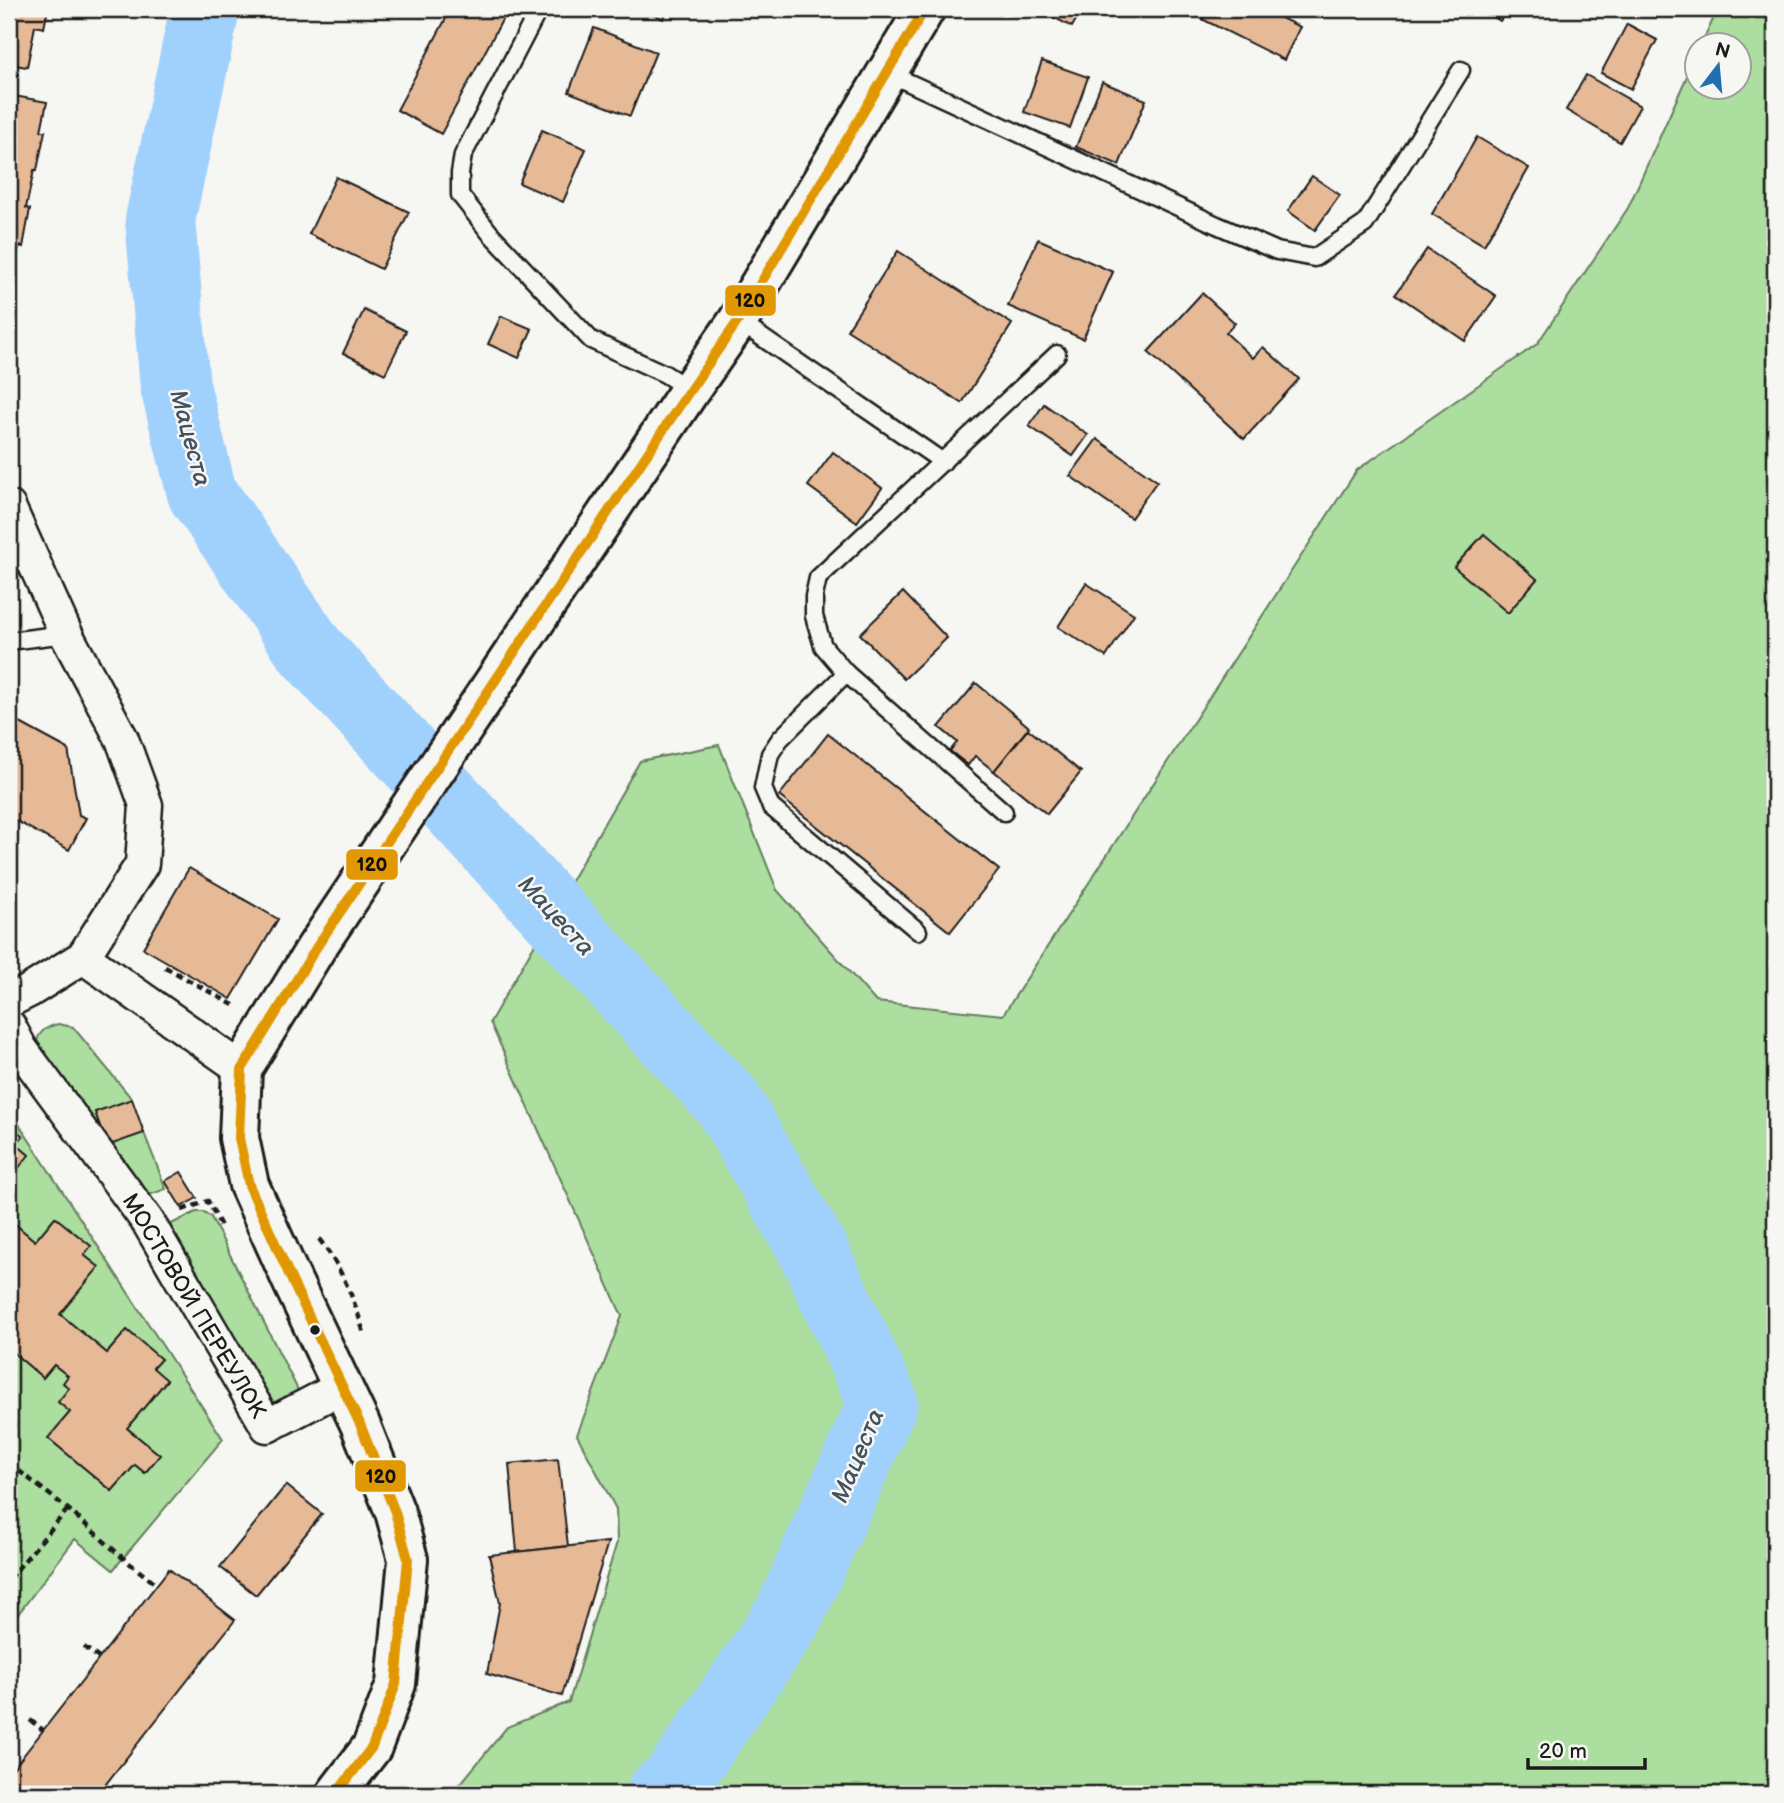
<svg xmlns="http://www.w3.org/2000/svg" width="1784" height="1803" font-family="'Balsamiq Sans',sans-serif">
<rect width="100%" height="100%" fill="#f6f6f2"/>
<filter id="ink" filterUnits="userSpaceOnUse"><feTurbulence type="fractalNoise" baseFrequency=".0143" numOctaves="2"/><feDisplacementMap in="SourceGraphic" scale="14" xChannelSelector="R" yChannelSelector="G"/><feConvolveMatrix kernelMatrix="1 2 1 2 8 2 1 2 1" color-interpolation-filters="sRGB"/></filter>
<g filter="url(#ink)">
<!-- green -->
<g fill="#acde9f" stroke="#647d5e" stroke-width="2">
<polygon points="1718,9 1775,9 1775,1794 452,1794 507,1727 569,1702 617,1542 616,1509 577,1435 622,1316 490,1022 640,761 719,745 777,890 876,1002 1003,1015 1357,470 1537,344 1628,208 1696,56 1696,88 1738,88 1738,46 1701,45"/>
<path d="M58,1024L73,1027L132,1099L95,1112L107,1145L144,1133L166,1189L146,1196L39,1060C33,1039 38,1029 58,1024Z"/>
<polygon points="9,1109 223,1439 113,1570 75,1539 9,1626"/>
<polygon points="196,1212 204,1212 211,1217 299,1392 280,1407 270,1401 163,1228"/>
</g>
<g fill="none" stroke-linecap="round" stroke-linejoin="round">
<!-- river -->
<polyline stroke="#a0d0fc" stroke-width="70" points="205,9 160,220 175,386 202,493 311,651 727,1101 811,1246 883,1402 789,1615 676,1782 661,1794"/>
</g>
<!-- building -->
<g fill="#e7ba97" stroke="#1c1c1c" stroke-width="2">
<polygon points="9,9 48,9 44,28 35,26 27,67 9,64"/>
<polygon points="451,9 508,9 441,134 397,110"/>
<polygon points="643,9 668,9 663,19"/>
<polygon points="1038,9 1082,9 1072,27"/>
<polygon points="1208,9 1262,9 1300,27 1284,60 1202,19"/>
<polygon points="1481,9 1508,9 1500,21"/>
<polygon points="1627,24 1657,40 1631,89 1601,73"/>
<polygon points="594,28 656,52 630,116 569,92"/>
<polygon points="1042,61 1088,77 1070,128 1024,112"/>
<polygon points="1586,75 1640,106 1620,142 1566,110"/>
<polygon points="1102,82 1146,100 1119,165 1076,147"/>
<polygon points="9,95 47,102 41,131 45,131 37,170 34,170 26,208 30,209 23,247 19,246 14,271 9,270"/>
<polygon points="542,130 586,149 563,202 519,183"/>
<polygon points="1477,137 1529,168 1484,245 1432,214"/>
<polygon points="1312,176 1340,195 1315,230 1288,211"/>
<polygon points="336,177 409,212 381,269 309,234"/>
<polygon points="1038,239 1113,272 1083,339 1008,306"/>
<polygon points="1427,249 1496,296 1465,341 1396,294"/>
<polygon points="898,251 1012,324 962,403 847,330"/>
<polygon points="1202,293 1235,323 1226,333 1253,358 1263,347 1299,379 1244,439 1148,352"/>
<polygon points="364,310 406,331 385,374 343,353"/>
<polygon points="501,316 532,329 519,358 488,344"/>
<polygon points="1044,404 1088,435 1073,456 1029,426"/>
<polygon points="1097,439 1157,481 1131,518 1070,476"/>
<polygon points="833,452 882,488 857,522 808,486"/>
<polygon points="1484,534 1537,579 1508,613 1454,567"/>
<polygon points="1086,583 1134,614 1106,657 1058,627"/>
<polygon points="903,592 947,638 904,679 860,634"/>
<polygon points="976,683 1029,727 994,771 975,756 968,765 950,751 957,742 939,727"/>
<polygon points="9,717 68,749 79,815 86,818 69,850 9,817"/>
<polygon points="1028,729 1081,772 1047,814 994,771"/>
<polygon points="828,734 999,870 950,932 779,796"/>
<polygon points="189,868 278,919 231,999 143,948"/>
<polygon points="132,1099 144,1133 107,1146 95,1112"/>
<polygon points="9,1124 23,1136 16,1144 29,1155 9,1180"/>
<polygon points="181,1172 197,1198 181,1207 165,1181"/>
<polygon points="55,1217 91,1246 84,1255 99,1267 60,1314 107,1353 127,1330 161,1359 153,1368 167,1380 127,1428 160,1455 145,1473 135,1465 112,1491 48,1438 70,1412 58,1402 69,1388 63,1383 68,1376 54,1365 43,1378 9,1349 9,1219 35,1241"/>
<polygon points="558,1459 568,1546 517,1552 509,1464"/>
<polygon points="286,1485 322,1514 256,1595 220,1567"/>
<polygon points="608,1542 562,1696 487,1674 500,1603 489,1555"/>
<polygon points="169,1569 235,1620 98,1794 9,1794 9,1774"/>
</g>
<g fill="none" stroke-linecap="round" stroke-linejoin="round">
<defs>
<g id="lane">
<polyline points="539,9 463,155 460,173 460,195 490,233 591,340 665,374 690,390"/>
<polyline points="888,73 1217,225 1277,251 1314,258 1365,224 1461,70"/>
<polyline points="738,321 943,462"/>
<polyline points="9,641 66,634"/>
<polyline points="846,673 780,739 770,754 763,788 771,807 918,931"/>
<polyline points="1004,812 846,673 823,646 814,616 814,596 818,578 1057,354"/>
</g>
<g id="street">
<polyline points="9,507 66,634 122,739 146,805 142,864 83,957 29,991 9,1001"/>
<polyline points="83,957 242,1069"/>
<polyline points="9,1026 21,1049 148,1222 267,1426 344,1386"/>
</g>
<polyline id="secondary" points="336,1794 372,1747 396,1684 408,1559 395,1512 360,1424 293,1283 249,1185 239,1138 242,1069 316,948 690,390 738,321 925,9"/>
</defs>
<!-- lane casing -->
<use href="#lane" stroke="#1c1c1c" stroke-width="21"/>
<!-- street casing -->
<use href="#street" stroke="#1c1c1c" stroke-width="37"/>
<!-- secondary casing -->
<use href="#secondary" stroke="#1c1c1c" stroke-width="44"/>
<!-- path -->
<g stroke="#1c1c1c" stroke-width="4.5" stroke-dasharray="7 5" stroke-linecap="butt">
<polyline points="165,967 237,1007"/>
<polyline points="182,1210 208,1201 222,1228"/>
<path d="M319,1239C341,1267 355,1300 364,1334"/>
<polyline points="9,1463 68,1509 123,1558 157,1585"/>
<polyline points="9,1579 68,1509"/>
<polyline points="84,1647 99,1658"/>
<polyline points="30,1720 43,1730"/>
</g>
<!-- lane -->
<use href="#lane" stroke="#f6f6f2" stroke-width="16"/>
<!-- street -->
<use href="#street" stroke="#f6f6f2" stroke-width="32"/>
<!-- secondary -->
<use href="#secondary" stroke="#f6f6f2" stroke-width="38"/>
<defs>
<polyline id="bus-1" points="336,1794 372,1747 396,1684 408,1559 395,1512 360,1424 293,1283 249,1185 239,1138 242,1069 316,948 690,390 738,321 925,9"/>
</defs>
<!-- bus-1 casing -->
<use href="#bus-1" stroke="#f6f6f2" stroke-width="16"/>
<!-- bus-1 -->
<use href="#bus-1" stroke="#e19803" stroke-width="10"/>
</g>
</g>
<!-- markers -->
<circle fill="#1c1c1c" stroke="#f6f6f2" stroke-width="2.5" cx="315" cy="1330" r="6"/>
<g text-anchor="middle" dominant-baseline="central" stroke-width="5" stroke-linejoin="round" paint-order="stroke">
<!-- street labels -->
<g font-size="23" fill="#1c1c1c" stroke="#f6f6f2">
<text transform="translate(194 1306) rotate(59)">МОСТОВОЙ ПЕРЕУЛОК</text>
</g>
<!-- water labels -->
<g font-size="24" font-style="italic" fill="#44525f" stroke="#f6f6f2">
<text transform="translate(190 438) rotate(75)">Мацеста</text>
<text transform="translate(556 916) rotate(47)">Мацеста</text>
<text transform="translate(858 1456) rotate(-67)">Мацеста</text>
</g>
</g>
<g stroke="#f6f6f2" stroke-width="2.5">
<rect x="724" y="284" width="53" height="33" rx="7" fill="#e19803"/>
<rect x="345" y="848" width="54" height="33" rx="7" fill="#e19803"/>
<rect x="354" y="1459" width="53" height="34" rx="7" fill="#e19803"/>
</g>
<g font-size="19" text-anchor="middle" font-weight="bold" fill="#111">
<text x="750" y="307">120</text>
<text x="372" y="871">120</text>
<text x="381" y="1483">120</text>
</g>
<!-- margin -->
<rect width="1784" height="1803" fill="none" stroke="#f6f6f2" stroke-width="35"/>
<rect x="18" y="18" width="1749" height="1768" fill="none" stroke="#1c1c1c" stroke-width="2.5" filter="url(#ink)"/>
<!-- north arrow -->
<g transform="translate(1718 66) rotate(16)"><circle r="33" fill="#f6f6f2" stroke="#9f9f9c" stroke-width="2"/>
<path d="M0-5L12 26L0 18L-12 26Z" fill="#1f6fb2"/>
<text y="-10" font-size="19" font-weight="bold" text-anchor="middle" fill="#1c1c1c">N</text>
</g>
<!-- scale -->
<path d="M1528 1758v10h117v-10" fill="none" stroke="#1c1c1c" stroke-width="3.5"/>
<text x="1539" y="1758" font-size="21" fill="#1c1c1c" stroke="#f6f6f2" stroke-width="5" paint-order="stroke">20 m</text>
</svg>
